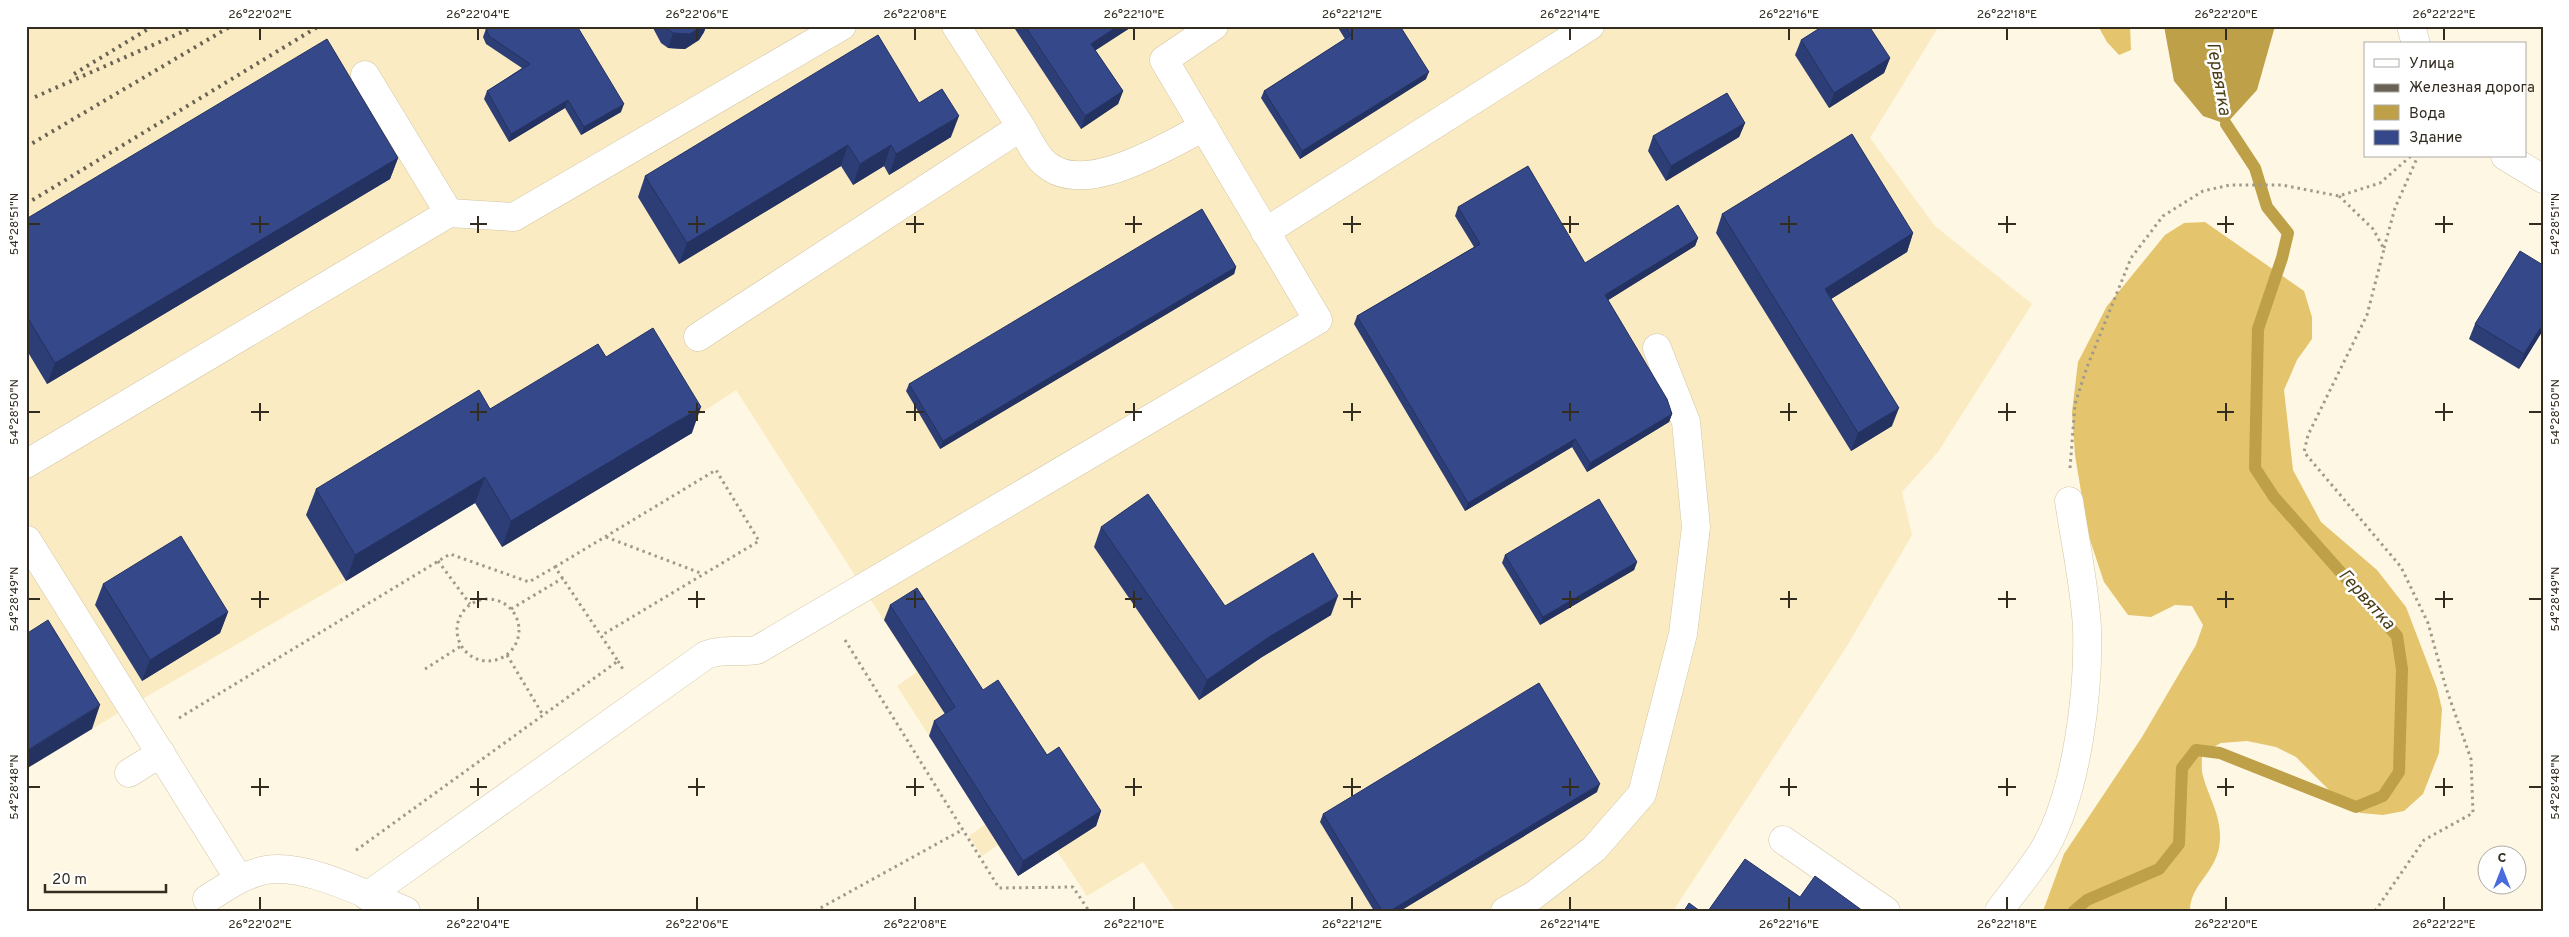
<svg xmlns="http://www.w3.org/2000/svg" width="2569" height="937" font-family="Overpass,sans-serif">
<rect width="100%" height="100%" fill="#fef7e3"/>
<!-- built -->
<polygon fill="#faebc2" points="26,26 1939,26 1870,138 1935,226 2032,304 1938,452 1902,492 1912,535 1847,646 1673,911 1176,911 1143,862 1087,896 1057,851 1018,876 998,845 982,856 969,836 986,824 897,686 917,672 736,390 686,423 691,433 502,547 475,503 346,581 125,709 26,769"/>
<!-- forest -->
<g fill="#e4c56e">
<polygon points="2098,26 2130,26 2131,50 2119,55 2107,42"/>
<path d="M2205,222L2304,291L2312,317V339L2297,360L2284,390L2293,470L2321,522L2377,570L2406,607L2437,688L2442,709L2439,753L2423,794L2404,811L2383,815L2361,813L2343,804L2296,757L2276,747L2247,741L2221,743L2202,753C2202,761 2201,770 2203,776C2209,798 2221,815 2220,839C2219,872 2190,883 2190,911H2043L2064,854L2142,737L2196,645L2203,625L2192,606L2175,605L2151,617L2128,615L2104,582L2088,534L2075,455L2072,412L2078,362L2107,306L2165,235L2184,223Z"/>
</g>
<!-- water -->
<polygon fill="#bea048" points="2164,26 2275,26 2257,90 2226,124 2203,116 2174,81"/>
<g fill="none" stroke-linecap="round" stroke-linejoin="round">
<!-- stream -->
<polyline stroke="#bea048" stroke-width="12" points="2074,911 2087,900 2159,869 2179,844 2182,768 2196,750 2220,753 2356,807 2383,796 2399,772 2402,669 2397,636 2274,497 2255,468 2258,329 2282,258 2288,233 2267,207 2255,168 2226,124"/>
<defs>
<g id="minor">
<polyline points="2411,26 2416,44"/>
<path d="M1021,127C1028,138 1036,157 1047,165C1086,197 1167,146 1204,127"/>
<polyline points="2505,156 2543,179"/>
<polyline points="449,213 514,217 842,26"/>
<polyline points="1265,232 1590,26"/>
<polyline points="698,337 1021,127 956,26"/>
<polyline points="26,464 449,213 365,75"/>
<polyline points="27,540 239,879"/>
<polyline points="129,773 161,753"/>
<polyline points="1783,840 1886,911"/>
<path d="M367,896L706,655C723,648 739,653 757,650L1318,320L1164,60L1214,26"/>
<path d="M207,899C226,887 244,874 266,870C307,863 368,896 406,911"/>
<polyline points="1505,911 1533,896 1594,849 1642,794 1683,634 1696,527 1686,422 1657,348"/>
<path d="M1999,911C2014,890 2033,869 2046,846C2077,790 2089,692 2087,628C2085,588 2075,541 2069,501"/>
</g>
</defs>
<!-- minor casing -->
<use href="#minor" stroke="#d2c6a6" stroke-width="29"/>
<!-- path -->
<g stroke="#a09a89" stroke-width="3" stroke-dasharray="2.5 4" stroke-linecap="butt">
<polyline points="2339,196 2373,229 2384,249 2367,315 2308,435 2304,452 2401,567 2428,623 2446,688 2471,759 2473,813 2424,840 2375,911"/>
<polyline points="2384,248 2395,208 2418,156"/>
<polyline points="2070,468 2075,404 2087,367 2131,258 2163,216 2203,191 2230,185 2282,185 2339,196 2380,183 2411,156"/>
<polyline points="606,537 703,574"/>
<polyline points="438,561 470,604"/>
<polyline points="555,567 716,470 759,541 602,635"/>
<circle cx="488" cy="630" r="31"/>
<polyline points="511,609 563,578"/>
<polyline points="845,640 999,888 1073,887 1089,911"/>
<polyline points="507,655 543,715"/>
<polyline points="618,661 624,671"/>
<polyline points="425,669 461,646"/>
<polyline points="179,718 450,554 529,582 555,567 618,661 355,851"/>
<polyline points="815,911 962,830"/>
</g>
<!-- minor -->
<use href="#minor" stroke="#fff" stroke-width="28"/>
<!-- rail -->
<g stroke="#686354" stroke-width="4" stroke-dasharray="2.5 5" stroke-linecap="butt">
<polyline points="74,74 153,26"/>
<polyline points="35,97 196,26"/>
<polyline points="26,147 231,26"/>
<polyline points="26,204 319,26"/>
</g>
</g>
<!-- wall -->
<g fill="#2d3e77">
<polygon points="487,26 621,112 581,135 565,108 509,142 484,99 487,91 522,68 486,44 483,37"/>
<polygon points="653,26 706,26 704,32 699,40 685,49 668,48 661,43 653,28"/>
<polygon points="1013,26 1133,26 1095,50 1123,91 1118,104 1081,129"/>
<polygon points="1337,26 1400,26 1426,79 1300,159 1261,98 1264,91 1345,39"/>
<polygon points="1801,40 1890,58 1884,73 1829,108 1795,55"/>
<polygon points="919,103 951,137 889,175 884,166 853,185 841,166 679,264 638,197 645,176"/>
<polygon points="1745,123 1739,137 1666,181 1648,151 1653,136"/>
<polygon points="398,158 390,179 47,384 26,349 26,219"/>
<polygon points="1458,207 1585,263 1698,238 1695,246 1608,300 1672,414 1669,422 1587,472 1572,447 1465,511 1354,324 1357,316 1474,247 1455,216"/>
<polygon points="1722,214 1913,233 1907,252 1831,299 1892,426 1851,451 1716,233"/>
<polygon points="1236,267 1234,274 940,449 906,391 909,384"/>
<polygon points="2475,324 2543,330 2519,369 2469,339"/>
<polygon points="606,357 692,433 502,547 475,503 346,581 306,515 316,489 490,409"/>
<polygon points="1101,527 1225,606 1331,615 1262,657 1199,700 1094,547"/>
<polygon points="1505,555 1637,562 1634,570 1540,625 1502,563"/>
<polygon points="103,584 228,612 220,633 142,681 95,605"/>
<polygon points="890,605 983,690 1101,811 1096,826 1018,876 929,736 934,721 945,714 884,620"/>
<polygon points="1597,792 1400,911 1374,911 1320,822 1323,814"/>
</g>
<!-- shaded-wall -->
<g fill="#243261">
<polygon points="702,26 706,26 704,32 699,40 685,49 668,48 673,33"/>
<polygon points="1118,26 1133,26 1087,56 1091,44"/>
<polygon points="1890,58 1884,73 1829,108 1834,93"/>
<polygon points="1429,72 1426,79 1300,159 1302,151"/>
<polygon points="1123,91 1118,104 1081,129 1085,116"/>
<polygon points="568,100 565,108 509,142 511,134"/>
<polygon points="624,104 621,112 581,135 584,127"/>
<polygon points="959,116 951,137 889,175 896,154"/>
<polygon points="1745,123 1739,137 1666,181 1671,166"/>
<polygon points="848,145 841,166 679,264 687,243"/>
<polygon points="891,145 884,166 853,185 860,164"/>
<polygon points="398,158 390,179 47,384 55,363"/>
<polygon points="1913,233 1907,252 1818,307 1825,289"/>
<polygon points="1698,238 1695,246 1602,304 1605,295"/>
<polygon points="1236,267 1234,274 940,449 943,441"/>
<polygon points="2543,324 2543,330 2519,369 2524,354"/>
<polygon points="701,407 692,433 502,547 511,521"/>
<polygon points="1899,408 1892,426 1851,451 1858,433"/>
<polygon points="1672,414 1669,422 1587,472 1590,463"/>
<polygon points="1575,439 1572,447 1465,511 1468,503"/>
<polygon points="485,477 475,503 346,581 355,555"/>
<polygon points="1637,562 1634,570 1540,625 1543,617"/>
<polygon points="1338,596 1331,615 1262,657 1199,700 1207,680 1269,637"/>
<polygon points="228,612 220,633 142,681 150,660"/>
<polygon points="100,705 92,729 26,769 26,751"/>
<polygon points="1600,784 1597,792 1400,911 1390,911"/>
<polygon points="1101,811 1096,826 1018,876 1023,861"/>
</g>
<!-- building -->
<g fill="#34488a" stroke="#243261">
<polygon points="487,26 537,26 541,28 542,26 577,26 624,104 584,127 568,100 511,134 487,91 530,64 489,36 486,29"/>
<polygon points="665,26 702,26 690,34 673,33 666,28"/>
<polygon points="1025,26 1118,26 1091,44 1123,91 1085,116"/>
<polygon points="1345,26 1400,26 1429,72 1302,151 1264,91 1351,35"/>
<polygon points="1823,26 1869,26 1890,58 1834,93 1801,40"/>
<polygon points="878,35 919,103 942,89 959,116 896,154 891,145 860,164 848,145 687,243 645,176"/>
<polygon points="327,39 398,158 55,363 26,315 26,219"/>
<polygon points="1727,93 1745,123 1671,166 1653,136"/>
<polygon points="1852,134 1913,233 1825,289 1899,408 1858,433 1722,214"/>
<polygon points="1528,166 1585,263 1678,205 1698,238 1605,295 1667,399 1672,414 1590,463 1575,439 1468,503 1357,316 1480,244 1458,207"/>
<polygon points="1202,209 1236,267 943,441 909,384"/>
<polygon points="2520,251 2543,265 2543,324 2524,354 2475,324"/>
<polygon points="653,328 701,407 511,521 485,477 355,555 316,489 479,390 490,409 598,344 606,357"/>
<polygon points="1148,494 1225,606 1313,553 1338,596 1269,637 1207,680 1101,527"/>
<polygon points="1599,499 1637,562 1543,617 1505,555"/>
<polygon points="181,536 228,612 150,660 103,584"/>
<polygon points="917,588 983,690 998,680 1047,755 1059,747 1101,811 1023,861 934,721 955,707 890,605"/>
<polygon points="48,620 100,705 26,751 26,658 27,658 26,656 26,634"/>
<polygon points="1539,683 1600,784 1390,911 1382,911 1323,814"/>
<polygon points="1745,859 1800,897 1815,876 1863,911 1708,911"/>
<polygon points="1689,903 1700,911 1684,911"/>
</g>
<!-- ticks -->
<path fill="none" stroke="#322d20" stroke-width="2" d="M260,28V40M478,28V40M697,28V40M915,28V40M1134,28V40M1352,28V40M1570,28V40M1789,28V40M2007,28V40M2226,28V40M2444,28V40M260,216V233M478,216V233M697,216V233M915,216V233M1134,216V233M1352,216V233M1570,216V233M1789,216V233M2007,216V233M2226,216V233M2444,216V233M28,224H40M251,224H269M470,224H487M688,224H705M906,224H924M1125,224H1142M1343,224H1361M1562,224H1579M1780,224H1797M1998,224H2016M2217,224H2234M2435,224H2453M2529,224H2542M260,403V421M478,403V421M697,403V421M915,403V421M1134,403V421M1352,403V421M1570,403V421M1789,403V421M2007,403V421M2226,403V421M2444,403V421M28,412H40M251,412H269M470,412H487M688,412H705M906,412H924M1125,412H1142M1343,412H1361M1562,412H1579M1780,412H1797M1998,412H2016M2217,412H2234M2435,412H2453M2529,412H2542M260,591V608M478,591V608M697,591V608M915,591V608M1134,591V608M1352,591V608M1570,591V608M1789,591V608M2007,591V608M2226,591V608M2444,591V608M28,599H40M251,599H269M470,599H487M688,599H705M906,599H924M1125,599H1142M1343,599H1361M1562,599H1579M1780,599H1797M1998,599H2016M2217,599H2234M2435,599H2453M2529,599H2542M260,778V796M478,778V796M697,778V796M915,778V796M1134,778V796M1352,778V796M1570,778V796M1789,778V796M2007,778V796M2226,778V796M2444,778V796M28,787H40M251,787H269M470,787H487M688,787H705M906,787H924M1125,787H1142M1343,787H1361M1562,787H1579M1780,787H1797M1998,787H2016M2217,787H2234M2435,787H2453M2529,787H2542M260,897V910M478,897V910M697,897V910M915,897V910M1134,897V910M1352,897V910M1570,897V910M1789,897V910M2007,897V910M2226,897V910M2444,897V910"/>
<g text-anchor="middle" dominant-baseline="central" stroke-width="5" stroke-linejoin="round" paint-order="stroke">
<!-- water labels -->
<g font-size="18" font-style="italic" fill="#4a3d17" stroke="#fff">
<text transform="translate(2218 79) rotate(80)">Гервятка</text>
<text transform="translate(2366 600) rotate(48)">Гервятка</text>
</g>
</g>
<!-- border -->
<rect width="2569" height="937" fill="none" stroke="#ffffff" stroke-width="55"/>
<!-- legend -->
<rect x="2364" y="42" width="162" height="115" fill="#ffffff" stroke="#adaba6"/>
<rect x="2374" y="59" width="25" height="8" fill="#ffffff" stroke="#adaba6"/>
<text x="2409" y="68" font-size="15" fill="#322d20">Улица</text>
<rect x="2374" y="84" width="25" height="8" fill="#686354" stroke="#adaba6"/>
<text x="2409" y="92" font-size="15" fill="#322d20">Железная дорога</text>
<rect x="2374" y="105" width="25" height="15" fill="#bea048" stroke="#adaba6"/>
<text x="2409" y="118" font-size="15" fill="#322d20">Вода</text>
<rect x="2374" y="130" width="25" height="15" fill="#34488a" stroke="#adaba6"/>
<text x="2409" y="142" font-size="15" fill="#322d20">Здание</text>
<!-- north arrow -->
<g transform="translate(2502 870)"><circle r="24" fill="#ffffff" stroke="#adaba6"/>
<path d="M0-4L9 19L0 12L-9 19Z" fill="#4a6bde"/>
<text y="-8" font-size="14" font-weight="bold" text-anchor="middle" fill="#322d20">С</text>
</g>
<!-- scale -->
<path d="M45 884v8h121v-8" fill="none" stroke="#322d20" stroke-width="2.5"/>
<text x="52" y="884" font-size="15" fill="#322d20" stroke="#ffffff" stroke-width="4" paint-order="stroke">20 m</text>
<rect x="28" y="28" width="2514" height="882" fill="none" stroke="#322d20" stroke-width="2"/>
<g font-size="12" text-anchor="middle" fill="#322d20">
<text x="260" y="18">26°22'02"E</text>
<text x="478" y="18">26°22'04"E</text>
<text x="697" y="18">26°22'06"E</text>
<text x="915" y="18">26°22'08"E</text>
<text x="1134" y="18">26°22'10"E</text>
<text x="1352" y="18">26°22'12"E</text>
<text x="1570" y="18">26°22'14"E</text>
<text x="1789" y="18">26°22'16"E</text>
<text x="2007" y="18">26°22'18"E</text>
<text x="2226" y="18">26°22'20"E</text>
<text x="2444" y="18">26°22'22"E</text>
<text transform="translate(14 224) rotate(-90)" y="4">54°28'51"N</text>
<text transform="translate(2555 224) rotate(-90)" y="4">54°28'51"N</text>
<text transform="translate(14 412) rotate(-90)" y="4">54°28'50"N</text>
<text transform="translate(2555 412) rotate(-90)" y="4">54°28'50"N</text>
<text transform="translate(14 599) rotate(-90)" y="4">54°28'49"N</text>
<text transform="translate(2555 599) rotate(-90)" y="4">54°28'49"N</text>
<text transform="translate(14 787) rotate(-90)" y="4">54°28'48"N</text>
<text transform="translate(2555 787) rotate(-90)" y="4">54°28'48"N</text>
<text x="260" y="928">26°22'02"E</text>
<text x="478" y="928">26°22'04"E</text>
<text x="697" y="928">26°22'06"E</text>
<text x="915" y="928">26°22'08"E</text>
<text x="1134" y="928">26°22'10"E</text>
<text x="1352" y="928">26°22'12"E</text>
<text x="1570" y="928">26°22'14"E</text>
<text x="1789" y="928">26°22'16"E</text>
<text x="2007" y="928">26°22'18"E</text>
<text x="2226" y="928">26°22'20"E</text>
<text x="2444" y="928">26°22'22"E</text>
</g>
</svg>
